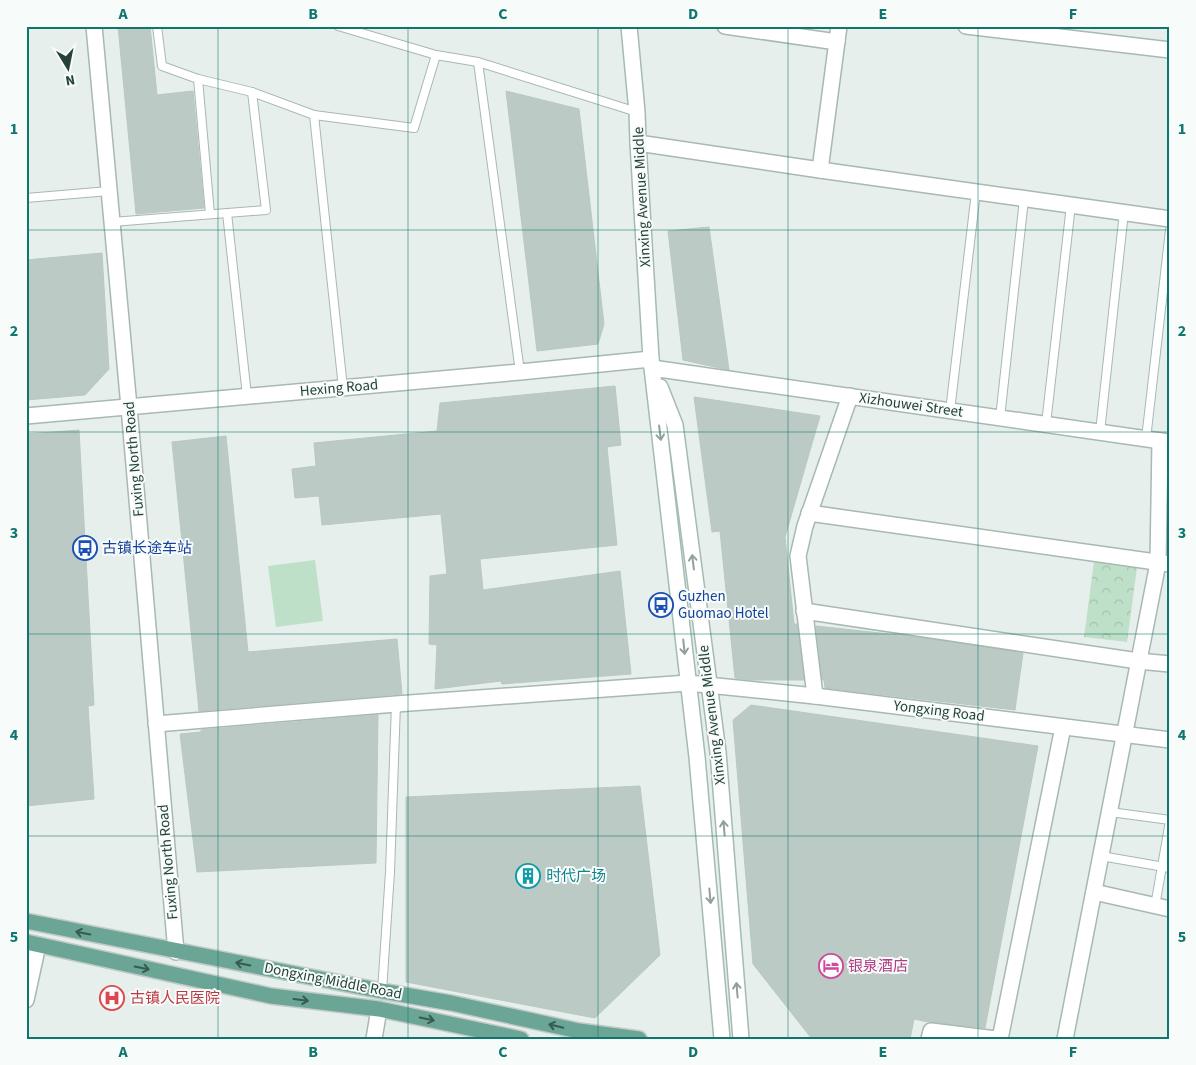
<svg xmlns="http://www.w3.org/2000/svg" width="1196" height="1065" font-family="'Source Sans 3','Noto Sans SC',sans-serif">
<defs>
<pattern id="forest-crowns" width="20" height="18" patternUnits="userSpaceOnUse" patternTransform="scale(1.25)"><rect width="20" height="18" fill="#bfe0c8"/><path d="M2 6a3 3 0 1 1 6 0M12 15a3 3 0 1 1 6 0" fill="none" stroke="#a4c1ad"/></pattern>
</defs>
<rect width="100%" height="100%" fill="#e6efeb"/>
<!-- green -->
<polygon fill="#bfe0c8" points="315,560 323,621 276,627 268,566"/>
<!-- forest -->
<polygon fill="url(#forest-crowns)" points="1095,554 1138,560 1127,642 1084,637"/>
<!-- building -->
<g fill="#bbcac4" stroke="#b8c9c2">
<polygon points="118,26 150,26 157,95 193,91 204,208 136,214"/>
<polygon points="506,91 579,109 604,324 598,344 537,351"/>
<polygon points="709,227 729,370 683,360 668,231"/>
<polygon points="102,253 109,369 85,395 26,400 26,260"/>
<polygon points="615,386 621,445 607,447 617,545 480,559 483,590 620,571 631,674 502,684 501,681 435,689 437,645 429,644 430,576 447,574 441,514 322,525 319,496 295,498 292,469 316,466 314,443 437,431 440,403"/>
<polygon points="694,397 820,416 785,537 794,624 797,624 804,680 748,680 735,678 720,531 712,532"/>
<polygon points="79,430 94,705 88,706 94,799 26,806 26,434"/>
<polygon points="226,436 248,652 397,639 402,694 199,711 172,442"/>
<polygon points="816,626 917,637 1023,653 1015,710 825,688 824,680 822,680"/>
<polygon points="751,705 1038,746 985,1028 932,1022 928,1022 914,1019 910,1039 812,1039 753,964 733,720"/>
<polygon points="378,715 376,863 197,872 180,734 201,732 201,730"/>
<polygon points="640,786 660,955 595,1018 406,982 406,797"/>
</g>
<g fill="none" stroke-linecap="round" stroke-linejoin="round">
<defs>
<g id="service">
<polyline points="157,26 162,66 198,79 252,92 314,115 414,128 436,55"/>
<polyline points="338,26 436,55 478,62 637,112"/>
<polyline points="478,62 520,372"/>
<polyline points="198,79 210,214"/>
<polyline points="314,115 343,388"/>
<polyline points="26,198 109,191"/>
<polyline points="227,213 247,396"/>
<polyline points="112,222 266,210 252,92"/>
<polyline points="950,411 976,192"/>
<polyline points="1000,418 1024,199"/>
<polyline points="1046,424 1071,205"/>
<polyline points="1100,432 1124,212"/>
<polyline points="1146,439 1170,230"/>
<polyline points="1110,812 1170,820"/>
<polyline points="1101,856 1170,868"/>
<polyline points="1155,906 1170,821"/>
<polyline points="382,991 390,872 396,704"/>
</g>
<g id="minor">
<polyline points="94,26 129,407 176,952"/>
<polyline points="725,26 837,42"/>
<polyline points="966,26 1170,50"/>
<polyline points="638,143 820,170 1170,219"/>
<polyline points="820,170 839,26"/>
<polyline points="652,368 1168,442"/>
<polyline points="26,416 520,372 651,359"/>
<polyline points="809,513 1170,564"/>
<polyline points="804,611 1138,661 1170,664"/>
<polyline points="815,696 798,556 805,526 850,396"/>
<polyline points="156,724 396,704 688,683 815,696 1170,740"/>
<polyline points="1094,892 1170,909"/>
<polyline points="26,1000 38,945"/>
<polyline points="374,1039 379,1009"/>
<polyline points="929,1039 931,1031 996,1039"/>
<polyline points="1000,1039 1063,727"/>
<polyline points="1065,1039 1158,563 1160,441"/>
</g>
<g id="secondary">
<polyline points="629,26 637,112 638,143 651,359 697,757 722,1039"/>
<polyline points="660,387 675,425 718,752 741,1039"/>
</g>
<g id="primary">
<polyline points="26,921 382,991 451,1003 579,1031 639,1039"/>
<polyline points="26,942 271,996 379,1009 521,1039"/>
</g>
</defs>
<!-- service casing -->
<use href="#service" stroke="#a8b8b2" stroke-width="10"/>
<!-- minor casing -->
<use href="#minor" stroke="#a8b8b2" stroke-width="18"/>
<!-- secondary casing -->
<use href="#secondary" stroke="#a4bbb3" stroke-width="18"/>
<!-- primary casing -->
<use href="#primary" stroke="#c2cac8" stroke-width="18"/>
<!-- service -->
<use href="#service" stroke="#fff" stroke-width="8"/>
<!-- minor -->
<use href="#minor" stroke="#fff" stroke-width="15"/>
<!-- secondary -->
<use href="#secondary" stroke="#fff" stroke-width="15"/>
<!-- primary -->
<use href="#primary" stroke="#6aa596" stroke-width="15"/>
</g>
<!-- one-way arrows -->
<defs><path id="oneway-shaft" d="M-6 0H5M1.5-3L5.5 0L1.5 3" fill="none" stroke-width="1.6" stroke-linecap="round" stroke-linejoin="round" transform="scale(1.25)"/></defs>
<g stroke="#92a09c">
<use href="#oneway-shaft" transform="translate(660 433) rotate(83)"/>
<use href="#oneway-shaft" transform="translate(693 562) rotate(-97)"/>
<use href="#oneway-shaft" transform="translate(684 647) rotate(84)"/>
<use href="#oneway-shaft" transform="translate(724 828) rotate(-95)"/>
<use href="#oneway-shaft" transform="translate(710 896) rotate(85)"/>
<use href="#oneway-shaft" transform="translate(737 990) rotate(-95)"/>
</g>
<g stroke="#365b51">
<use href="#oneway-shaft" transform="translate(83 933) rotate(-169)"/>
<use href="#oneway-shaft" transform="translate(243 964) rotate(-169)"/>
<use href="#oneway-shaft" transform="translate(142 968) rotate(12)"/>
<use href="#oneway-shaft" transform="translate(301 1000) rotate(7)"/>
<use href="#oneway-shaft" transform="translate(427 1019) rotate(12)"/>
<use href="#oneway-shaft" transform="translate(556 1026) rotate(-167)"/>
</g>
<!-- grid -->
<path fill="none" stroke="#0f766e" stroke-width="1" stroke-opacity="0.55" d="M218,26V1039M408,26V1039M598,26V1039M788,26V1039M978,26V1039M26,230H1170M26,432H1170M26,634H1170M26,836H1170"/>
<!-- icons -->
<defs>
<symbol id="bus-ring" viewBox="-11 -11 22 22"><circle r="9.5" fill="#f7fbf9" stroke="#1a4fb4" stroke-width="1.5"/><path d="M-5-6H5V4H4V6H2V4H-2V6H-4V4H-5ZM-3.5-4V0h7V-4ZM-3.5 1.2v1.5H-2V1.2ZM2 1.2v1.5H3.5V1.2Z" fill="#1a4fb4"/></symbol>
<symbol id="building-ring" viewBox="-11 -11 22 22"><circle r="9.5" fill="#f7fbf9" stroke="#0f9aa8" stroke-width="1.5"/><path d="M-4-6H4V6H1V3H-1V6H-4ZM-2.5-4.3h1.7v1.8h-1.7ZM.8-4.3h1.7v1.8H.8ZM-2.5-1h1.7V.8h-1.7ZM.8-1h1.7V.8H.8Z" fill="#0f9aa8"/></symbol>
<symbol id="hotel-ring" viewBox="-11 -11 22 22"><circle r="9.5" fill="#f7fbf9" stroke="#d1479c" stroke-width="1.5"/><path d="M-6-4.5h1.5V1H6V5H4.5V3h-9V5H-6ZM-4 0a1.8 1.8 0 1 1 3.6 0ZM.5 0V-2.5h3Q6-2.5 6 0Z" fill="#d1479c"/></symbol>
<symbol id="hospital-ring" viewBox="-11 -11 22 22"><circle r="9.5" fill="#f7fbf9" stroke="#e0444e" stroke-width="1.5"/><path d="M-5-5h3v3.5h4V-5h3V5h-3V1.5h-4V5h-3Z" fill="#e0444e"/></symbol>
</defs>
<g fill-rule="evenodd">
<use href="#bus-ring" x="71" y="534" width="28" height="28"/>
<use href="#bus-ring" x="647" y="591" width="28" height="28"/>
<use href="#building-ring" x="514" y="862" width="28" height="28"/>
<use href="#hotel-ring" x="817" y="952" width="28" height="28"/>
<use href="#hospital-ring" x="98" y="984" width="28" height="28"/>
</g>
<g text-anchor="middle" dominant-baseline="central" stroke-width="4" stroke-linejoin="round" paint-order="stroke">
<!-- street labels -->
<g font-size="15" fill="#24423a" stroke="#f7fbf9">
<text transform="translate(642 197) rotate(-93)">Xinxing Avenue Middle</text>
<text transform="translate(339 388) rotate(-5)">Hexing Road</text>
<text transform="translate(911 405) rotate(8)">Xizhouwei Street</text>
<text transform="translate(134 459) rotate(-95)">Fuxing North Road</text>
<text transform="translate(939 711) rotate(7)">Yongxing Road</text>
<text transform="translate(712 715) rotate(-97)">Xinxing Avenue Middle</text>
<text transform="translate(168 862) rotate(-95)">Fuxing North Road</text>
<text transform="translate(333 981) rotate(11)">Dongxing Middle Road</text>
</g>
<!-- transit labels -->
<g font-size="15" fill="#164399" stroke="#f7fbf9" text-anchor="start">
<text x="102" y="548">古镇长途车站</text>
<text x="678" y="596">Guzhen<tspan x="678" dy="17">Guomao Hotel</tspan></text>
</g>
<!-- culture labels -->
<g font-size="15" fill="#0d838f" stroke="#f7fbf9" text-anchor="start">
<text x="546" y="876">时代广场</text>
</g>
<!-- hotel labels -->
<g font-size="15" fill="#b23c85" stroke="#f7fbf9" text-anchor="start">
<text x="848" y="966">银泉酒店</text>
</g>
<!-- health labels -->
<g font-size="15" fill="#be3a42" stroke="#f7fbf9" text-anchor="start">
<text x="130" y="998">古镇人民医院</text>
</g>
</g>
<!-- border -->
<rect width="1196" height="1065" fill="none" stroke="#f7fbf9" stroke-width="55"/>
<!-- north arrow -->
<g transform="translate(68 68) rotate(170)" stroke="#f7fbf9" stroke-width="4" paint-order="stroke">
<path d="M0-4L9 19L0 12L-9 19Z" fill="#24423a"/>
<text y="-8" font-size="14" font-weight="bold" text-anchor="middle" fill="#24423a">N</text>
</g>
<rect x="28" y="28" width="1140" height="1010" fill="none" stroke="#0f766e" stroke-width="2"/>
<g font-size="16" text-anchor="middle" font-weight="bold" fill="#0f766e">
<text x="123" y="19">A</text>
<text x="313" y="19">B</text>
<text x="503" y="19">C</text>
<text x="693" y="19">D</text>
<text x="883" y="19">E</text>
<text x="1073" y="19">F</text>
<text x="14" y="134">1</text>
<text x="1182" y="134">1</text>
<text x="14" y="336">2</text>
<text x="1182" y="336">2</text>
<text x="14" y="538">3</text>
<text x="1182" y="538">3</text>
<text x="14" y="740">4</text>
<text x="1182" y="740">4</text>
<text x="14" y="942">5</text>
<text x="1182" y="942">5</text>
<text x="123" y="1057">A</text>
<text x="313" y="1057">B</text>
<text x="503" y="1057">C</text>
<text x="693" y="1057">D</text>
<text x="883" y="1057">E</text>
<text x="1073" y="1057">F</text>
</g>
</svg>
